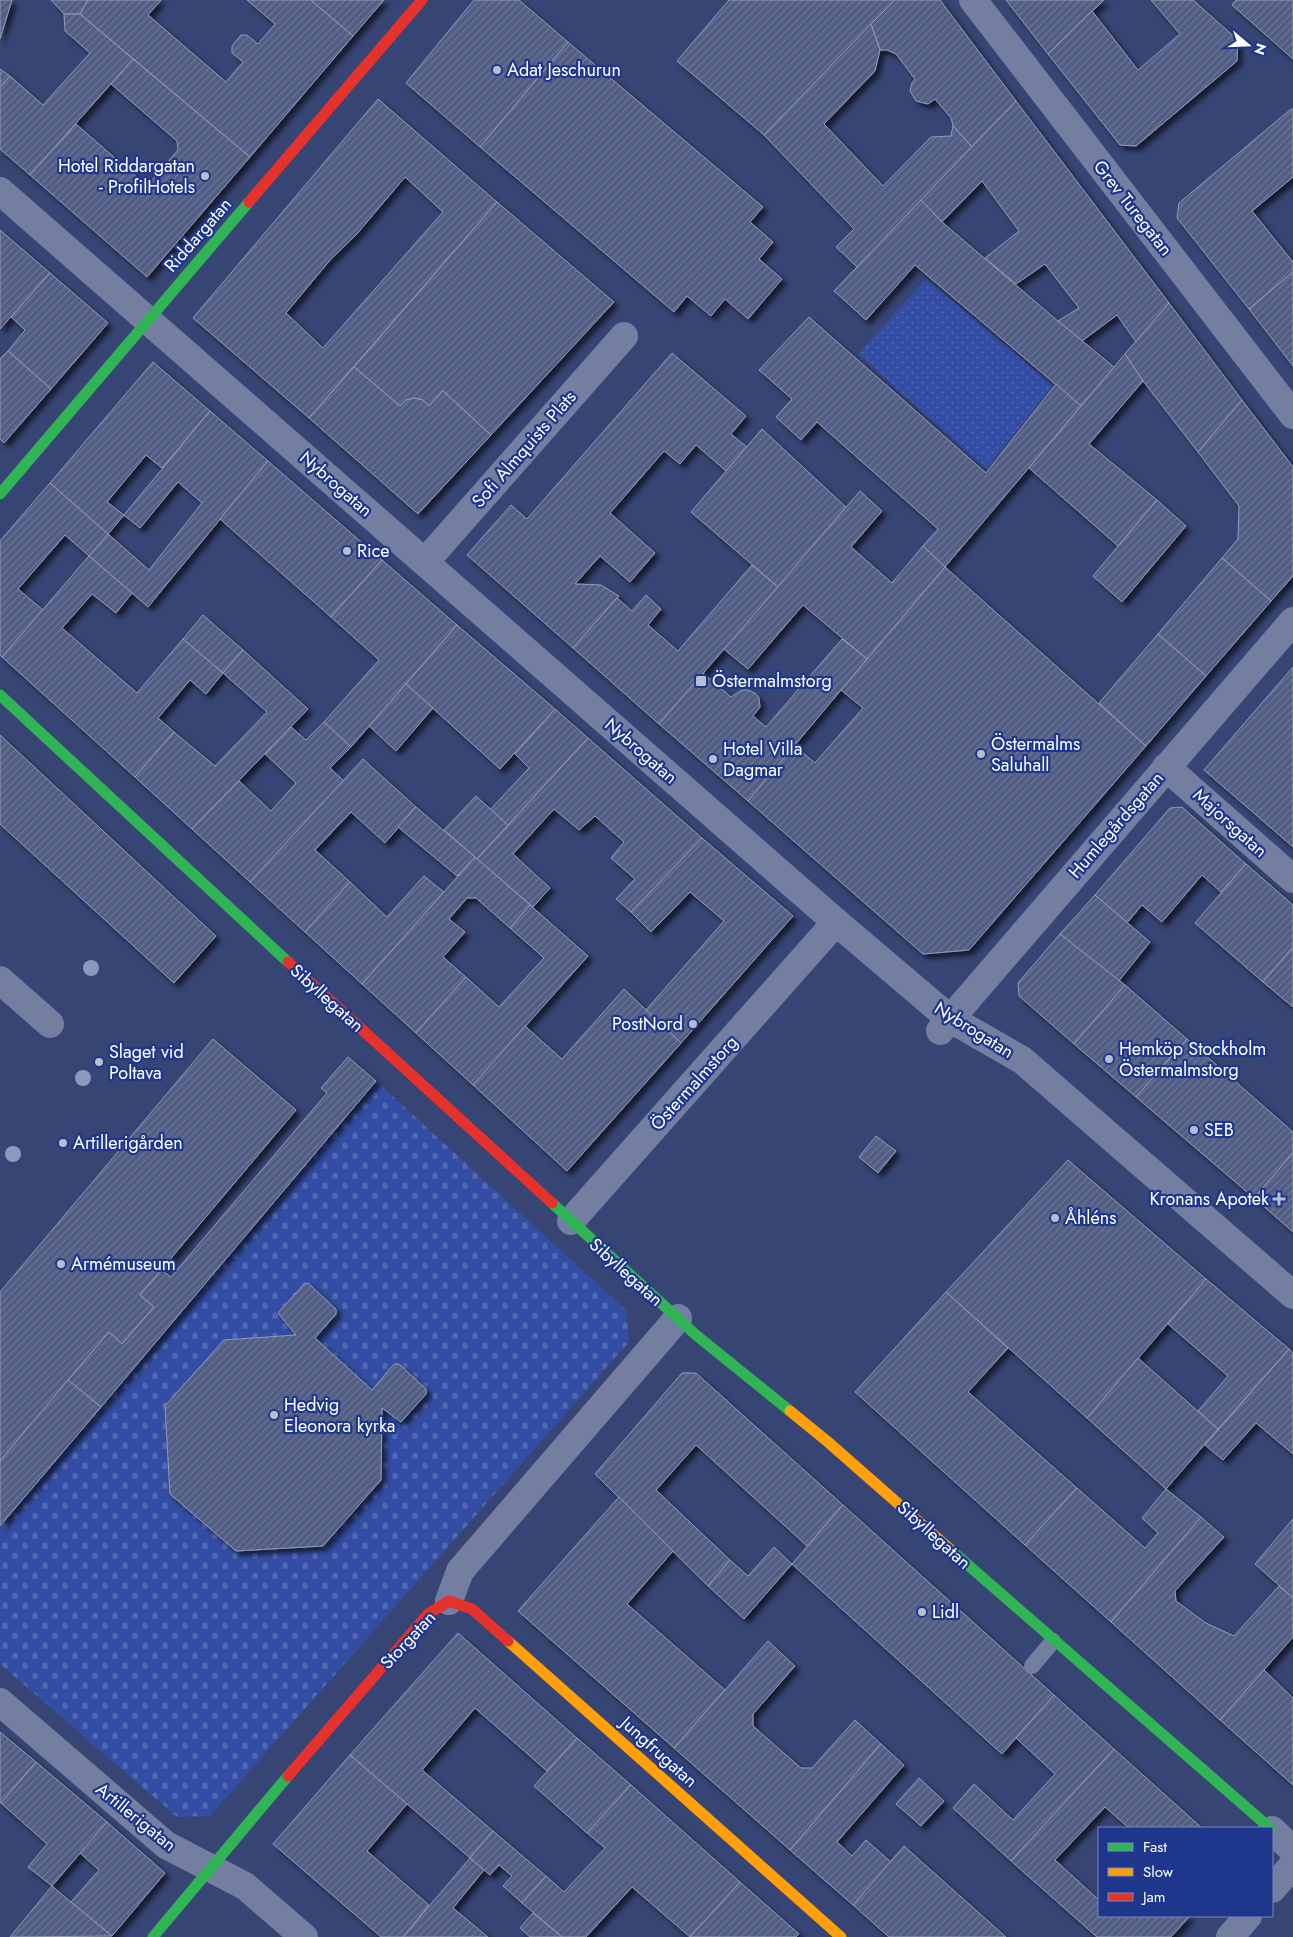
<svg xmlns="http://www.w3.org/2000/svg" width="1293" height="1937" font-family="Jost,sans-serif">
<defs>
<pattern id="cemetery-stones" width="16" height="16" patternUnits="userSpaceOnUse" patternTransform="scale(1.25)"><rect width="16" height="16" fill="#334da4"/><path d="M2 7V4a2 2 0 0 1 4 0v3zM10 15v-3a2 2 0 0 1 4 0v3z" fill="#5268b2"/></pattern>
<pattern id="park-dots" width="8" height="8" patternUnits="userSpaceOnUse" patternTransform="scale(1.25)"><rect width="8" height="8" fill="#334da4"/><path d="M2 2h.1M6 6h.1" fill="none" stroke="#5268b2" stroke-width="1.8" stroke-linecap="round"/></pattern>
<pattern id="building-hatch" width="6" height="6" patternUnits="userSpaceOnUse" patternTransform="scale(1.25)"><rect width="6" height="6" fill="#515d83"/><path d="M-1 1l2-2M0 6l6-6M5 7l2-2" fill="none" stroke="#6b7596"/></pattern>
<filter id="shadow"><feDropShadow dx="4.5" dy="4.5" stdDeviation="2.5" flood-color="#0009"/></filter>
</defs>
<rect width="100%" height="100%" fill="#374574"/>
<!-- cemetery -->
<polygon fill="url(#cemetery-stones)" points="376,1081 627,1311 629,1342 210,1816 177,1817 0,1664 0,1526"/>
<!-- park -->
<polygon fill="url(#park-dots)" points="926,279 1053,385 986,469 858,354"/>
<!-- building -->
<g fill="url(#building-hatch)" stroke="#939bb6" fill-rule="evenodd" filter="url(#shadow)">
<polygon points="0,0 12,0 0,39"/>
<polygon points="51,0 88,0 80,14 64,14"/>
<polygon points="88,0 161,0 148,15 226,82 243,62 232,53 232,46 241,35 247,35 258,44 275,24 247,0 311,0 353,36 250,157 80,14"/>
<polygon points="311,0 384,0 353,36"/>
<polygon points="474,0 519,0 568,42 480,147 406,83"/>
<polygon points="729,0 895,0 764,135 677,61"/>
<polygon points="895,0 940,0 1016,101 972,147 953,126 951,118 935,99 928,104 916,101 910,91 912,83 915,79 896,54 887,50 880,50 871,24"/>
<polygon points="1006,0 1104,0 1048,54"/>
<polygon points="1151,0 1193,0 1238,40 1237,61 1136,146 1120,145 1048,54 1092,11 1138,70 1180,34"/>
<polygon points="1236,0 1293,0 1293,59 1232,5"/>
<polygon points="64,14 80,14 133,59 30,175 0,149 0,87 10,76 43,105 90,53 65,31"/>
<polygon points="871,24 880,50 875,71 824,124 883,186 931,137 951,136 953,126 972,147 857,267 836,247 854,229 764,135"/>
<polygon points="568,42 763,207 750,222 773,242 759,259 782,279 748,319 725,299 711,316 687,296 674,312 480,147"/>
<polygon points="133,59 250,157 147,277 30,175 76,124 147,186 178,150 177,141 111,84"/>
<polygon points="0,69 10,76 0,87"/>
<path d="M378,99L497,202L309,418L193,318ZM405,177L443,212L323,348L286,313L331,259L356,235Z"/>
<polygon points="1016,101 1169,303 1136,342 1117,315 1082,341 1058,321 1079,308 1045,264 1016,284 985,258 1019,231 982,181 942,222 921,200"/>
<polygon points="1291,109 1293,109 1293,177 1252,211 1293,262 1293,272 1249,309 1177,218 1179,203"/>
<polygon points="921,200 942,222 1058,321 1114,367 1081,406 915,265 866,320 834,291"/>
<polygon points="497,202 614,302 491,435 443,391 429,406 423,400 414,398 406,400 400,406 354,367"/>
<polygon points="0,230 50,273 0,329"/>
<polygon points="1293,272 1293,366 1249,309"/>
<polygon points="50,273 108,323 51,389 8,351 25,330 11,317"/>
<polygon points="1169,303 1242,400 1198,452 1143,381 1125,354"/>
<polygon points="809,317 986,473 1056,384 1081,406 945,567 923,546 938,529 817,422 801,440 776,417 792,399 759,370"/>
<polygon points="8,351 51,389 4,443 0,439 0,359"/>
<polygon points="672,353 746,416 731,434 747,447 726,471 696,445 680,464 664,451 610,513 655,553 630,582 600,556 575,584 601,585 619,596 573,648 467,555 511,505 527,519"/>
<polygon points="1125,354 1143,381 1089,444 1157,500 1118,546 1029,468"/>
<polygon points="153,362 210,411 162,468 146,455 107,502 124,515 108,534 50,483"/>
<polygon points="354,367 400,406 406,400 414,398 423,400 429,406 443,391 491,435 418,514 309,418"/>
<polygon points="1242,400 1293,467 1293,576 1271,601 1222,558 1238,539 1239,506 1198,452"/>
<polygon points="210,411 268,461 148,607 89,556 108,534 149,570 202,503 178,482 140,528 124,515"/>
<polygon points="762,429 846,507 778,587 691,512"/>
<polygon points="268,461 382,560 331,617 220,519"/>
<polygon points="50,483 108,534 89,556 65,535 18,589 43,610 2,657 0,655 0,541"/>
<polygon points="860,491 882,511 851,547 892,583 923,546 945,567 867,659 803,605 748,669 724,649"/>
<polygon points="1157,500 1186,526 1122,602 1093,576"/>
<polygon points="89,556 132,593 116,613 92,594 62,628 137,693 183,639 223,673 206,694 190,680 158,718 174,732 135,777 2,657"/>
<polygon points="1222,558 1271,601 1206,676 1158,634"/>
<polygon points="382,560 457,625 351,747 324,722 379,660 331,617"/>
<polygon points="752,565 778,587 659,724 573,648 617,598 632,611 646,595 661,609 648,625 678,651"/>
<polygon points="945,567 1146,746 969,950 923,954 748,801 794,745 815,763 863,708 841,690"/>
<polygon points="203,615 243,650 223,673 183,639"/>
<polygon points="457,625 555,709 500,769 406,684"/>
<polygon points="1158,634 1206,676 1146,746 1099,703"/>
<polygon points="842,639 867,659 748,801 659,724 703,673 731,697 742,690 749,690 756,694 759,698 760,707 753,716 766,727"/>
<polygon points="243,650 308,709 192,829 135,777 174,732 215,766 267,712 223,673"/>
<polygon points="1293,667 1293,847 1204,770"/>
<polygon points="406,684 433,708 396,751 369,726"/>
<polygon points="555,709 588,738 508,825 490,810 529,768 515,754"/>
<polygon points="324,722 351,747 330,768 344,781 250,882 192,829 239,781 271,811 296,783 265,754 291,727 306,740"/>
<polygon points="0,735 216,936 174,983 0,824"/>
<polygon points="588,738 702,838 631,912 616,899 635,879 611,858 624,842 595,816 579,830 554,809 513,854 550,888 533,907 477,859"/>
<polygon points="363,759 416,807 385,843 351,812 315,850 350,882 305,932 250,882"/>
<polygon points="476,796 508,825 477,859 444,830"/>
<polygon points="416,807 475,857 457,876 398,827"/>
<polygon points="1182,807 1246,864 1221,892 1202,875 1162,922 1142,905 1127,923 1095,895 1170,808"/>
<polygon points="702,838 793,916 681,1043 646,1010 724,921 690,892 651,932 631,912"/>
<polygon points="475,857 530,905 510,928 476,898 467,898 449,919 465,932 443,957 466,977 416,1033 362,984"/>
<polygon points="1246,864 1293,905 1293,947 1263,982 1195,923"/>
<polygon points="424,876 444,892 362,984 305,932 350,882 387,917"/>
<polygon points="1095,895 1150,942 1118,982 1060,934"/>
<polygon points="530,905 588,956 473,1085 416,1033 466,977 499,1007 544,958 510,928"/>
<polygon points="1060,934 1125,985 1074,1044 1019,996 1018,983"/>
<polygon points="1293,947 1293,1007 1263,982"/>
<polygon points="1125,985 1187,1039 1136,1097 1074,1044"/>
<polygon points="624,989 681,1043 567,1171 473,1085 525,1026 562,1059"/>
<polygon points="213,1039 296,1110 140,1295 154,1307 122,1344 109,1332 0,1461 0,1292"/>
<polygon points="1187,1039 1293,1132 1293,1153 1254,1198 1136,1097"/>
<polygon points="348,1057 376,1081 101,1407 68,1380 109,1332 122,1344 154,1307 140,1295 162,1270 171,1277 327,1093 321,1088"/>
<polygon points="876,1136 896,1151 878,1173 859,1157"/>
<polygon points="1293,1153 1293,1232 1254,1198"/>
<polygon points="1068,1160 1206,1279 1087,1418 946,1292"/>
<polygon points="1206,1279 1289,1349 1218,1429 1198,1411 1228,1376 1168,1324"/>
<polygon points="308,1283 336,1309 336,1314 315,1338 372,1390 394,1364 399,1364 426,1389 426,1394 401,1422 382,1408 381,1480 323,1546 236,1551 170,1494 165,1406 224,1340 296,1335 278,1313 304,1284"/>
<polygon points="946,1292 1008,1348 968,1392 1077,1488 1025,1545 855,1392"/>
<polygon points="1289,1349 1293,1353 1293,1454 1256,1423 1223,1460 1205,1445"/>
<polygon points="1138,1358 1218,1429 1166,1489 1087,1418"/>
<polygon points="682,1373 696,1373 843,1505 807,1546 696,1445 656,1490 730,1560 708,1586 595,1474"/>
<polygon points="68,1380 101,1407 0,1526 0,1461"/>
<polygon points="1077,1488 1145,1548 1158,1533 1142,1518 1166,1489 1201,1517 1111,1622 1025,1545"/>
<polygon points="619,1497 673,1551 627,1604 725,1690 674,1748 518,1611"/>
<polygon points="843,1505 1054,1695 1002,1754 792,1564"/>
<polygon points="1201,1517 1224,1537 1175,1591 1176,1601 1206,1623 1234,1636 1279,1586 1293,1598 1293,1637 1220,1720 1111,1622"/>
<polygon points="1293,1519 1293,1598 1255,1564"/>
<polygon points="774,1547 792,1564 744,1619 708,1586 730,1560 748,1576"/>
<polygon points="458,1633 577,1738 547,1771 475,1708 422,1770 493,1831 470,1858 350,1755"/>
<polygon points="768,1641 795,1666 753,1714 753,1726 801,1768 812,1768 855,1720 881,1744 790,1850 674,1748"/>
<polygon points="1264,1670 1293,1698 1293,1785 1220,1720"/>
<polygon points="1054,1695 1114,1749 1011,1861 953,1808 974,1784 1013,1820 1055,1774 1016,1738"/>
<polygon points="0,1732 36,1762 1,1803 0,1802"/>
<polygon points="577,1738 631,1785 587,1833 534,1786"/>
<polygon points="881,1744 904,1765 837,1842 852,1856 866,1840 891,1862 853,1905 790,1850"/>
<polygon points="1114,1749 1202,1828 1129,1828 1105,1807 1055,1860 1099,1900 1099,1916 1190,1916 1171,1937 1097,1937 1011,1861"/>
<polygon points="350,1755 407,1804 367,1851 429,1905 403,1937 381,1937 273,1844"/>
<polygon points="36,1762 107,1822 52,1886 28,1867 47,1844 1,1803"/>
<polygon points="919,1778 944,1801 921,1826 896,1804"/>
<polygon points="631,1785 740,1882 690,1937 632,1887 586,1937 562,1937 522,1903 546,1876 564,1892 605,1848 587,1833"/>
<polygon points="107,1822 165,1873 112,1936 71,1902 99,1870 80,1853"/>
<polygon points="493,1831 546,1876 522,1903 503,1886 512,1876 499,1865 490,1875 470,1858"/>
<polygon points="904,1846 1006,1937 889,1937 853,1905"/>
<polygon points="470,1858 484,1870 453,1908 488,1937 403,1937"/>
<polygon points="740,1882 799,1934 796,1937 690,1937"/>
<polygon points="52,1886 71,1902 112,1936 10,1937"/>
<polygon points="533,1913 562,1937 530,1937 520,1928"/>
</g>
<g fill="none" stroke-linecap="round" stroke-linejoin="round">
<!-- lane -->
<polyline stroke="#737ea0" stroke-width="16" points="1032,1666 1053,1641"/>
<!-- street -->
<g stroke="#737ea0" stroke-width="28">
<polyline points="973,0 1293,415"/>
<polyline points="0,191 836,922 949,1018 1022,1060 1293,1295"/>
<polyline points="425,562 624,336"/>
<polyline points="1166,767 1293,879"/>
<polyline points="0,980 50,1024"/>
<polyline points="940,1031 1293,621"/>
<polyline points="571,1221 836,922"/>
<polyline points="449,1601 460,1571 678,1318"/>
<polyline points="0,1702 166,1845 245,1886 304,1937"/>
<polyline points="1272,1830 1293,1850"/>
<polyline points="1272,1889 1293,1865"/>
<polyline points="1230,1937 1248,1916"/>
</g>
<!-- fast -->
<g stroke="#30b455" stroke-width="11">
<polyline points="0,494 249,202"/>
<polyline points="0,695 288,962"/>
<polyline points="552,1203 696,1335 790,1411"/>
<polyline points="952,1551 1270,1828"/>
<polyline points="153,1937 288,1776"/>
</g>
<!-- slow -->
<g stroke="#ff9f0a" stroke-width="11">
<polyline points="790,1411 828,1442 952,1551"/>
<polyline points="508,1641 841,1937"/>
</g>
<!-- jam -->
<g stroke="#e5322d" stroke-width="11">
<polyline points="249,202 422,0"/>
<polyline points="288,962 552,1203"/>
<polyline points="288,1776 428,1614 449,1601 472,1609 508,1641"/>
</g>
</g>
<!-- trees -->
<g fill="#8c98bd">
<circle cx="91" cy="968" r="8"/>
<circle cx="83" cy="1078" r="8"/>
<circle cx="13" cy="1154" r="8"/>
</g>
<!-- markers -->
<g fill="#b9bece" stroke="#1e378d" stroke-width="2">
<circle cx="497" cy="70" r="5"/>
<circle cx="205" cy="176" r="5"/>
<circle cx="347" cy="551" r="5"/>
<rect x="695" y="675" width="12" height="12" rx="2.5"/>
<circle cx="981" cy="754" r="5"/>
<circle cx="713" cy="759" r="5"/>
<circle cx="693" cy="1024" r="5"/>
<circle cx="1109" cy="1059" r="5"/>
<circle cx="99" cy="1062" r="5"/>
<circle cx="1194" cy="1130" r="5"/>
<circle cx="63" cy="1143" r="5"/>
<path d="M1276.5 1191.5h5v5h5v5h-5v5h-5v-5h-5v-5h5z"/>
<circle cx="1055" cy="1218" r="5"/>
<circle cx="61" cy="1264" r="5"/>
<circle cx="274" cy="1415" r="5"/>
<circle cx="922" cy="1612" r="5"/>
</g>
<g text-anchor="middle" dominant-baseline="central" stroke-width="4.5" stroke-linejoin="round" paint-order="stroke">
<!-- poi labels -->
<g font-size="18" fill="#fff" stroke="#1e378d" text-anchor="start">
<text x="507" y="70">Adat Jeschurun</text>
<text x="195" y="166" text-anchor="end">Hotel Riddargatan<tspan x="195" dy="21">- ProfilHotels</tspan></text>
<text x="357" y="551">Rice</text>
<text x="712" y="681">Östermalmstorg</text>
<text x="991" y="744">Östermalms<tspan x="991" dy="21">Saluhall</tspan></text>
<text x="723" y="749">Hotel Villa<tspan x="723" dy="21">Dagmar</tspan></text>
<text x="683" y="1024" text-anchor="end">PostNord</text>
<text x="1119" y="1049">Hemköp Stockholm<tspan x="1119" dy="21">Östermalmstorg</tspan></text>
<text x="109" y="1052">Slaget vid<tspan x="109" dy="21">Poltava</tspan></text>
<text x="1204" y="1130">SEB</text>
<text x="73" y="1143">Artillerigården</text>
<text x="1269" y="1199" text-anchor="end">Kronans Apotek</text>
<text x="1065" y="1218">Åhléns</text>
<text x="71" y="1264">Armémuseum</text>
<text x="284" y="1405">Hedvig<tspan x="284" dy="21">Eleonora kyrka</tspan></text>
<text x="932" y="1612">Lidl</text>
</g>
<!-- street labels -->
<g font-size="18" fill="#fff" stroke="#1e378d">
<text transform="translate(1133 208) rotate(52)">Grev Turegatan</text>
<text transform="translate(198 235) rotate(-49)">Riddargatan</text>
<text transform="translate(524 449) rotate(-49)">Sofi Almquists Plats</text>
<text transform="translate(336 484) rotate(41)">Nybrogatan</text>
<text transform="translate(641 751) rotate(41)">Nybrogatan</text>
<text transform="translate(1230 823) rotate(42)">Majorsgatan</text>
<text transform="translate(1116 825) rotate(-49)">Humlegårdsgatan</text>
<text transform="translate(327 998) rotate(42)">Sibyllegatan</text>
<text transform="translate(974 1030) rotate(32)">Nybrogatan</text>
<text transform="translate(694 1083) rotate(-48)">Östermalmstorg</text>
<text transform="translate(626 1272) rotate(42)">Sibyllegatan</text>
<text transform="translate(934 1535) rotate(42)">Sibyllegatan</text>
<text transform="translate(408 1640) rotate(-47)">Storgatan</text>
<text transform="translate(659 1752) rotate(42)">Jungfrugatan</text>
<text transform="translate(136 1817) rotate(39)">Artillerigatan</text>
</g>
</g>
<!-- legend -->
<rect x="1098" y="1827" width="175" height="90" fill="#1e378d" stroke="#7887bb"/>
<rect x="1108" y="1843" width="25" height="8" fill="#30b455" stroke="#7887bb"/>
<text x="1143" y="1852" font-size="15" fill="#ffffff">Fast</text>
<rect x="1108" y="1868" width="25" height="8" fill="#ff9f0a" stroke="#7887bb"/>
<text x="1143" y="1877" font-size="15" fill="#ffffff">Slow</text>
<rect x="1108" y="1893" width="25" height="8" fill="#e5322d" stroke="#7887bb"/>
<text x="1143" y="1902" font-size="15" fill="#ffffff">Jam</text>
<!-- north arrow -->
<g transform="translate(1248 45) rotate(109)" stroke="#1e378d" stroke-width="4" paint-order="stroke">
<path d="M0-4L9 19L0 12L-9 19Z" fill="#ffffff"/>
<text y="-8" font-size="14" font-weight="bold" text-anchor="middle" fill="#ffffff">N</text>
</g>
</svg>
